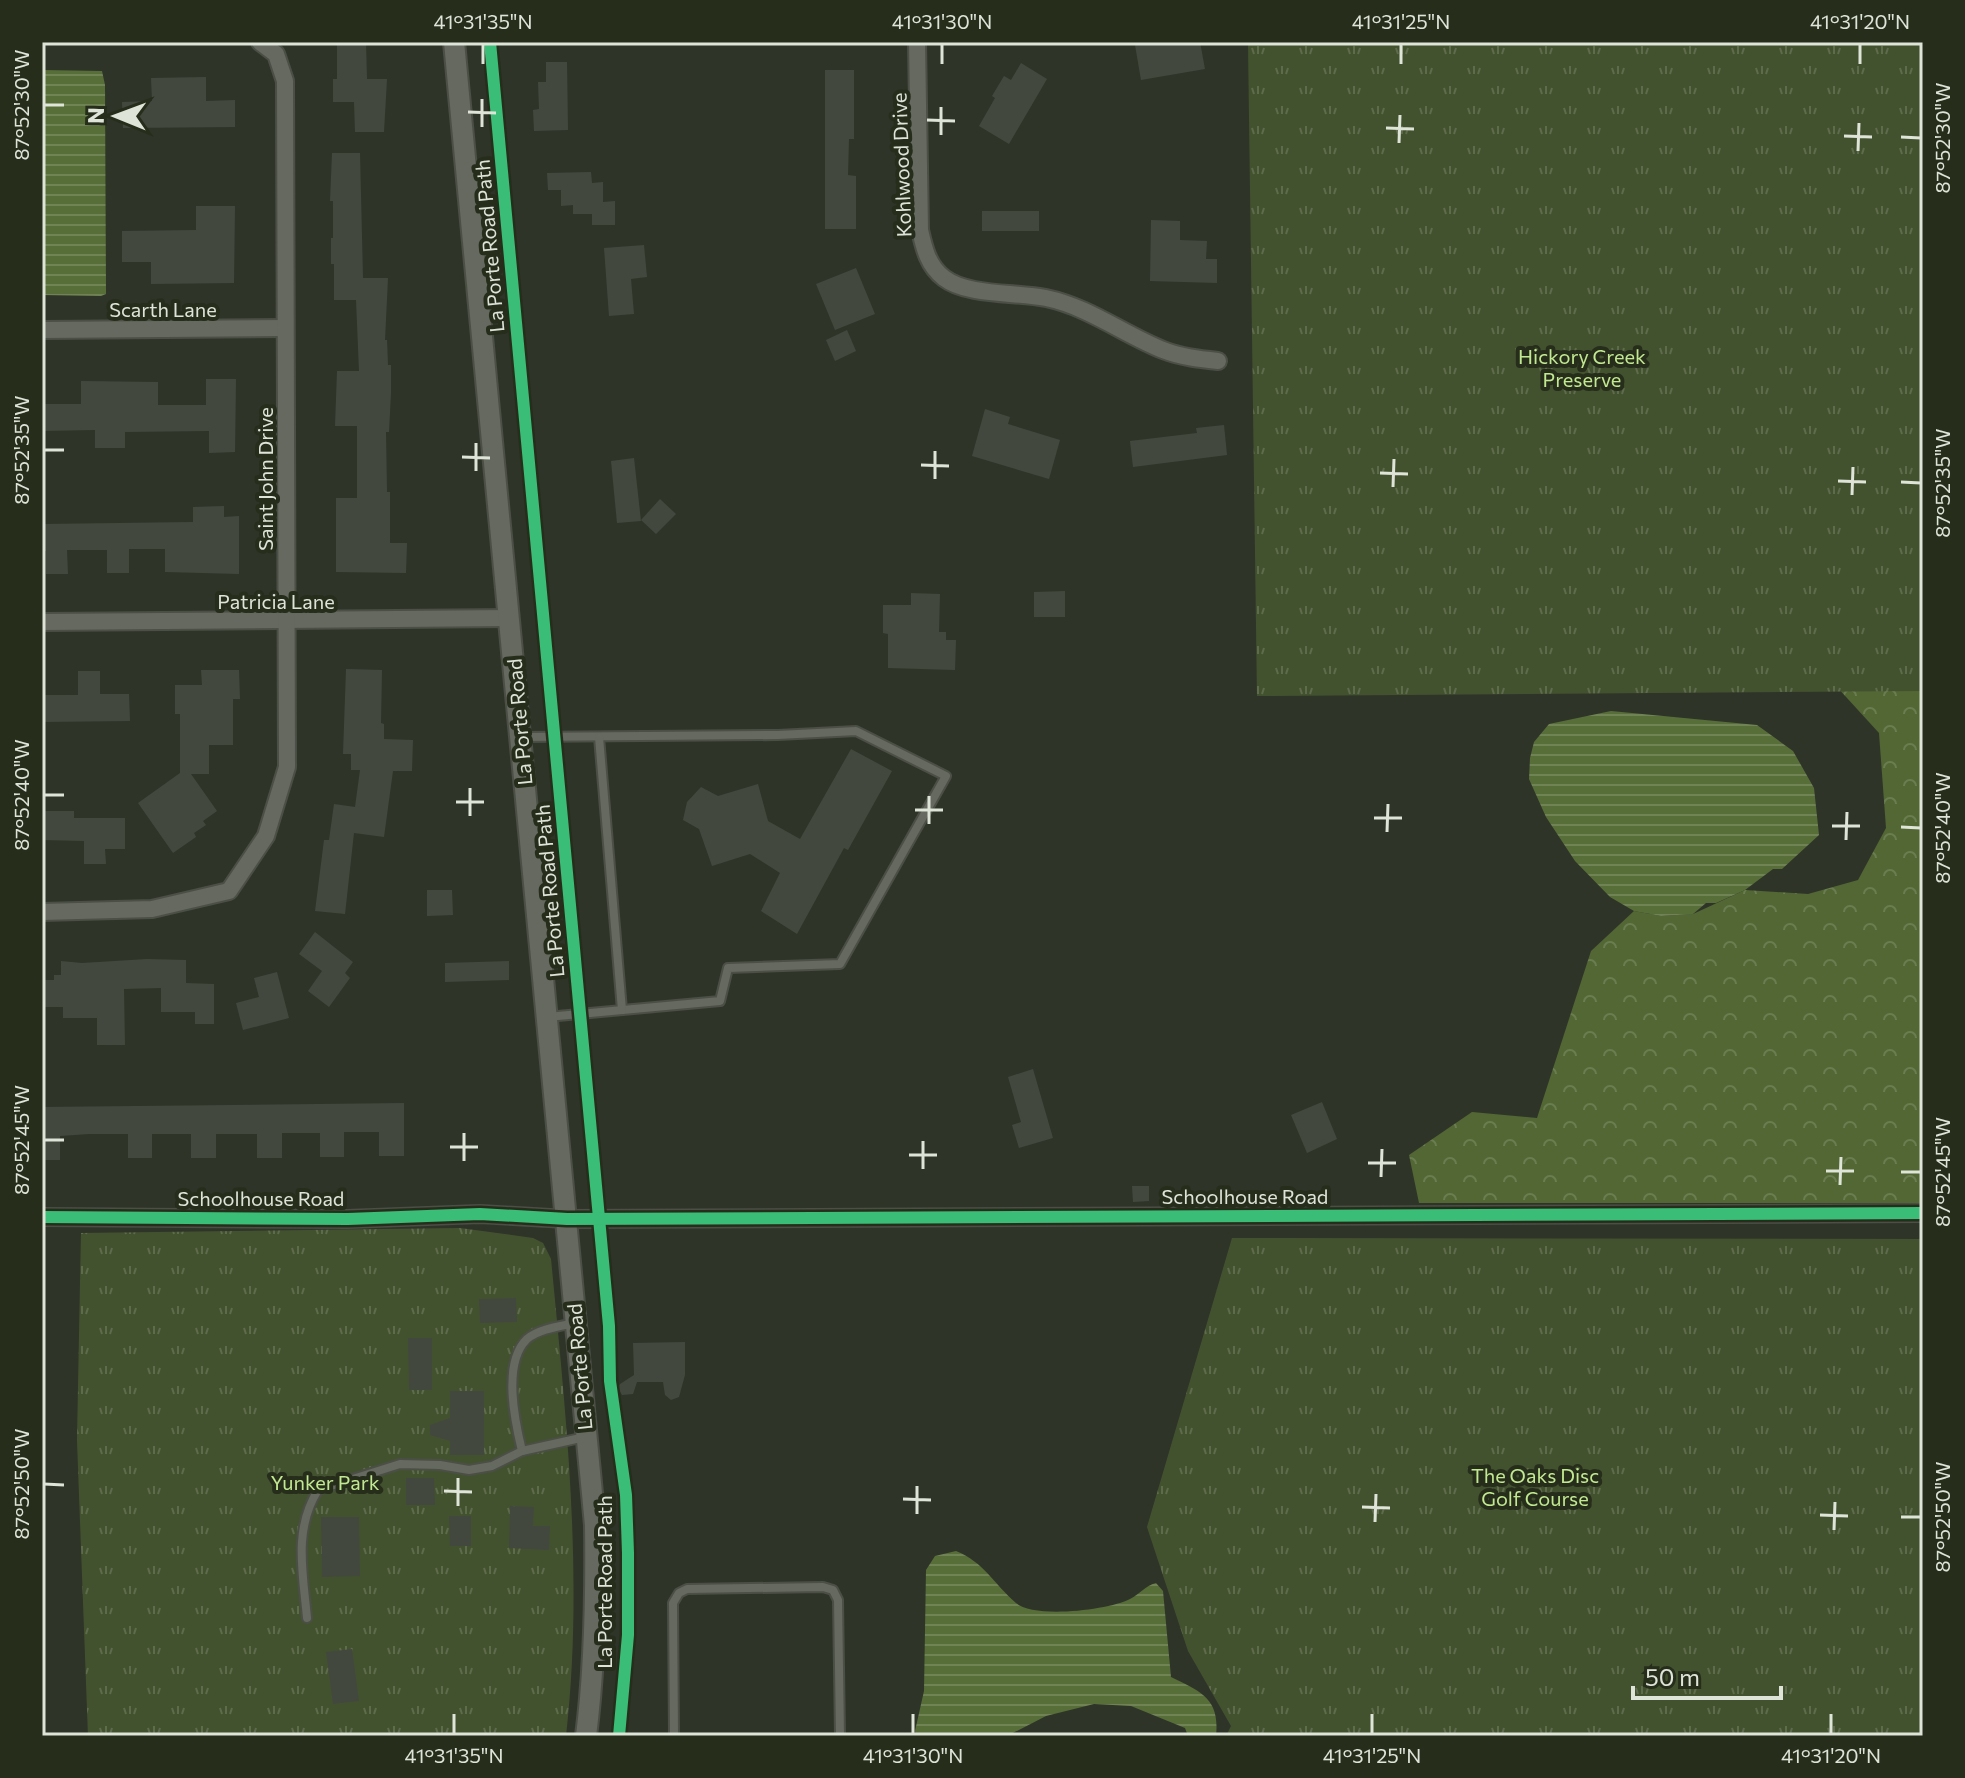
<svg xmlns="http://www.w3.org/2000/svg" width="1965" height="1778" font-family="Commissioner,sans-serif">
<defs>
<pattern id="forest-crowns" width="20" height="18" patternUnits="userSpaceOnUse" patternTransform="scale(2)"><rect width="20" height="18" fill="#526733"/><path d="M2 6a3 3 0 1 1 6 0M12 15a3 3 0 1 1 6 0" fill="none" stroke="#6a7d50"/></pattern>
<pattern id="park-tufts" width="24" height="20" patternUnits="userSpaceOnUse" patternTransform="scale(2)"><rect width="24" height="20" fill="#43522e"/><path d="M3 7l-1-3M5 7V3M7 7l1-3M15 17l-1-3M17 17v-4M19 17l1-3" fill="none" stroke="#5e6b4c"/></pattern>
<pattern id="water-rules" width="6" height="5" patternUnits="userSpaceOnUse" patternTransform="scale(2)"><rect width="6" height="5" fill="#586e38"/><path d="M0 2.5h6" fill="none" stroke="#708354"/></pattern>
</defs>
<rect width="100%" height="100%" fill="#2f3429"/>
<!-- forest -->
<polygon fill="url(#forest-crowns)" points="1248,42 1923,42 1923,1203 1419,1203 1409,1155 1472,1112 1537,1118 1591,951 1634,911 1661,916 1693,914 1745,890 1808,894 1858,880 1886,828 1879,733"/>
<!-- park -->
<g fill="url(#park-tufts)">
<polygon points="1248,42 1923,42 1923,691 1257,696"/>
<path d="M460,1228L533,1238L543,1243L551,1259C566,1417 584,1577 566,1736H88L77,1440L81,1233Z"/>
<polygon points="1232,1238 1923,1239 1923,1736 1226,1736 1231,1726 1188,1651 1147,1527"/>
</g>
<!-- water -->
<g fill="url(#water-rules)">
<polygon points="42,70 102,71 105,85 106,294 101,296 42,295"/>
<polygon points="1611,711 1757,725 1793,751 1814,788 1819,835 1782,869 1773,869 1745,890 1716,903 1706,903 1693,914 1661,916 1634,911 1610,897 1575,861 1546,817 1529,779 1530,758 1534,742 1549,724"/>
<path d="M956,1551C985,1563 993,1583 1016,1603C1034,1619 1109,1610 1130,1599C1140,1594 1145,1586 1156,1583L1163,1591L1171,1677C1201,1692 1220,1698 1216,1736H1188L1185,1728L1131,1706L1094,1704L1046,1716L1007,1736H916L915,1731L924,1691L926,1570L935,1556Z"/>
</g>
<!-- building -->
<g fill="#43483f">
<polygon points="337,42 366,42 367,79 387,79 384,132 355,132 354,102 333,102 333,79 337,79"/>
<polygon points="1152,42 1200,42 1205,69 1141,80 1135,45"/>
<polygon points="546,62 567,62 568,130 534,131 533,110 539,109 538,82 546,82"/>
<polygon points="1021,63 1047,79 1009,144 979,126 995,98 992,96 1004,76 1011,80"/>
<polygon points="825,70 854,70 854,139 849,139 848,175 856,176 856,229 825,229"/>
<polygon points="206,77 206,101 235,100 235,127 123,128 122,102 152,101 151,78"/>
<polygon points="332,153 360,153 363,278 388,278 385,340 387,340 388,365 391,365 391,393 389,432 386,432 387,492 390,492 390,543 407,543 406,573 336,572 336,498 357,498 357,426 335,426 337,371 359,371 356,300 334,300 334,264 331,264 331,238 333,238 333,201 330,201"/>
<polygon points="591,172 592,183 603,182 603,202 615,201 615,225 592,225 592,214 573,214 573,205 561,206 561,190 548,190 547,173"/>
<polygon points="196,206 235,206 234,283 151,284 151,262 122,262 122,231 196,230"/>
<rect x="982" y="211" width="57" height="20"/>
<polygon points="1151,220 1180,221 1180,240 1207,241 1206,259 1217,259 1217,283 1150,281"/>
<polygon points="644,245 647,277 631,279 634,314 609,316 604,248"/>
<polygon points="856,268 875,314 835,330 816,284"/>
<polygon points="847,330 856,351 835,361 826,340"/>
<polygon points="206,379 236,379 235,452 209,453 209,431 125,432 125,448 95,448 95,430 42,431 42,404 81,404 81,381 158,382 158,405 206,405"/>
<polygon points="985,409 1010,417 1008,424 1060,440 1049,479 972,456"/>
<polygon points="1224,425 1227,455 1133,467 1130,441 1197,433 1196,428"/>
<polygon points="634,458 641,521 617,523 611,461"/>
<polygon points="660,499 676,514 656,534 641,520"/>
<polygon points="224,506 224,517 239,516 239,574 165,572 165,549 129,549 129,573 107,573 107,550 67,550 68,574 46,574 46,551 42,551 42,524 193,522 193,507"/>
<polygon points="1065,591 1065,617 1034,617 1034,592"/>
<polygon points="911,593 940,594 939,632 946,632 946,640 956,640 955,670 888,668 888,634 883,633 883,605 911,605"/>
<polygon points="346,669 382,670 381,723 384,724 384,739 413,740 412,771 393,771 384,837 354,833 345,914 315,911 324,840 329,840 334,804 355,807 360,770 351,770 351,754 343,754"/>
<polygon points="201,670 239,670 240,699 233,699 233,745 209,745 209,774 191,774 217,811 203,821 206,825 194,833 196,837 173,853 138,803 180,773 180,714 175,714 175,685 202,685"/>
<polygon points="78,671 100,671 100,694 129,694 130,721 42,722 42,695 78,695"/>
<polygon points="851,749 892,771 848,850 844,848 797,934 761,911 780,873 750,854 712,866 699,829 683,820 687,802 701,787 718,796 758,784 768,821 800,839"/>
<polygon points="42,811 74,811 74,818 125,818 125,849 105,849 106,864 84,864 84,841 42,840"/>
<polygon points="427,890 452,890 453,915 427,916"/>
<polygon points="315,932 353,962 345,973 350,978 329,1007 308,991 322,971 299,954"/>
<polygon points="147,959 186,960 186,983 214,984 214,1024 195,1024 195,1012 161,1012 161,988 124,989 125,1045 97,1045 97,1018 63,1018 63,1007 42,1007 42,980 54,980 54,975 61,975 61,961 82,963"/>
<polygon points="509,961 509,980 445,982 445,963"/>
<polygon points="277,972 289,1018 243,1030 236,1003 259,997 254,978"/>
<polygon points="1033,1069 1053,1138 1019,1148 1012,1125 1021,1122 1008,1077"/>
<polygon points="1322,1102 1337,1139 1307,1153 1291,1115"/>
<polygon points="404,1103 404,1156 379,1156 379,1132 344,1132 344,1157 320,1157 320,1133 282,1133 282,1158 257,1158 257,1134 216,1134 216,1158 191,1158 191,1134 152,1134 152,1158 128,1158 128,1134 89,1134 60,1136 60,1160 42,1160 42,1107"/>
<polygon points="1132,1186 1149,1186 1149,1201 1133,1202"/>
<polygon points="516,1298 517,1322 480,1323 479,1299"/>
<polygon points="408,1338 432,1338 432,1390 409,1390"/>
<polygon points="685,1342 685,1375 679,1397 671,1400 665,1395 663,1382 637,1382 633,1394 622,1395 618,1388 620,1384 634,1375 633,1343"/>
<polygon points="450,1391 484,1391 484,1455 450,1455 450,1441 430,1435 430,1425 450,1418"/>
<polygon points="406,1478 434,1478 435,1505 406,1505"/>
<polygon points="510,1506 534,1507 533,1526 550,1526 549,1550 509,1548"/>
<polygon points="449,1516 471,1516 471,1546 450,1546"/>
<polygon points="321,1517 359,1517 360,1576 322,1577"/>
<polygon points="352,1649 359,1701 333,1704 326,1652"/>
</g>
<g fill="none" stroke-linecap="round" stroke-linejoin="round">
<defs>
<g id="service">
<polyline points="522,737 778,735 856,731 946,776 840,964 728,968 720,1001 547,1017"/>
<polyline points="599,737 622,1010"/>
<path d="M522,1451C515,1422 502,1363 527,1339C538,1329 561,1326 575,1323"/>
<path d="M307,1618C303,1573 293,1530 318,1490L400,1464L440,1465L469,1470L492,1466L522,1451L585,1437"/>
<polyline points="674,1736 673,1603 679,1593 687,1589 823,1587 833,1590 838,1600 840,1736"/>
</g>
<g id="minor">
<path d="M917,42L920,230C924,248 928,266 944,278C967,296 1016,292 1046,298C1089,307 1123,334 1163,350C1181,357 1199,359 1218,361"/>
<polyline points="42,330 285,328"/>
<polyline points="42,622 510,618"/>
<polyline points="42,912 152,909 229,891 266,836 287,767 285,81 276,54 260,42"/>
<polyline points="42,1217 348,1219 480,1214 567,1219 1923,1213"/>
</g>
<path id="tertiary" d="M454,42L595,1525C596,1596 595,1666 586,1736"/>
</defs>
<!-- service casing -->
<use href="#service" stroke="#4b4f46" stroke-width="12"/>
<!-- minor casing -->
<use href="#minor" stroke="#4b4f46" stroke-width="20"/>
<!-- tertiary casing -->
<use href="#tertiary" stroke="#4b4f46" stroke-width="24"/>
<!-- service -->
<use href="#service" stroke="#656960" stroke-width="8"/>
<!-- minor -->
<use href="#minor" stroke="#656960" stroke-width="16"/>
<!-- tertiary -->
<use href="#tertiary" stroke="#656960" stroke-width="20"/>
<defs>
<g id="cycleway">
<polyline points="490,42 609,1326 610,1381 626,1495 628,1553 628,1635 619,1736"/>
<polyline points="42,1217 348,1219 480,1214 567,1219 1923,1213"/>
</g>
</defs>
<!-- cycleway casing -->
<use href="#cycleway" stroke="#262e1b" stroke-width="17"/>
<!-- cycleway -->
<use href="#cycleway" stroke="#3abd76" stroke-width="12"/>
</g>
<!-- ticks -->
<path fill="none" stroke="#dee4d8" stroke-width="3" d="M483,64V44M942,64V44M1401,64V44M1860,64V44M44,105H64M468,112L496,113M927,120L955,121M482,127V99M1386,128L1414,129M941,135V107M1844,136L1872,137M1901,137L1921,138M1399,143L1400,115M1858,151L1859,123M44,450H64M462,457L490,458M921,465L949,466M476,471V443M1380,473L1408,474M935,479V451M1838,481L1866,482M1901,482L1921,483M1393,487L1394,459M1852,495L1853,467M44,795H64M456,802H484M915,810H943M470,816V788M1374,818H1402M929,824V796M1832,826H1860M1901,827L1921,828M1387,832L1388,804M1846,840L1847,812M44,1140H64M450,1147H478M909,1155H937M464,1161V1133M1368,1163H1396M923,1169V1141M1826,1171H1854M1901,1172H1921M1381,1177L1382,1149M1840,1185L1841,1157M44,1484L64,1485M444,1491L472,1492M903,1499L931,1500M458,1506V1478M1362,1507L1390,1508M917,1514V1486M1820,1515L1848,1516M1901,1517H1921M1375,1522L1376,1494M1834,1530L1835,1502M454,1734V1714M913,1734V1714M1372,1734V1714M1831,1734V1714"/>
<g text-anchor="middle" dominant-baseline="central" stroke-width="8" stroke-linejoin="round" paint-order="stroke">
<!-- street labels -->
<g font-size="20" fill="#dee4d8" stroke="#262e1b">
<text transform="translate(901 165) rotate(-92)">Kohlwood Drive</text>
<text transform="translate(489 246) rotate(-95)">La Porte Road Path</text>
<text x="163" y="309">Scarth Lane</text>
<text transform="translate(265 479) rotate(-90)">Saint John Drive</text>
<text x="276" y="601">Patricia Lane</text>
<text transform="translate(519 722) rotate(-95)">La Porte Road</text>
<text transform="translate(549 891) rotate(-95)">La Porte Road Path</text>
<text x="1245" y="1196">Schoolhouse Road</text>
<text x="261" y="1198">Schoolhouse Road</text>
<text transform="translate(579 1367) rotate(-95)">La Porte Road</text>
<text transform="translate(604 1582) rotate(-90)">La Porte Road Path</text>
</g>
<!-- park labels -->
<g font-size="20" fill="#c2e891" stroke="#262e1b">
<text x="1582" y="356">Hickory Creek<tspan x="1582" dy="23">Preserve</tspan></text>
<text x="1535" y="1475">The Oaks Disc<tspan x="1535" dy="23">Golf Course</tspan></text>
<text x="325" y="1482">Yunker Park</text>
</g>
</g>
<!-- border -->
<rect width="1965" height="1778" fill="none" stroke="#262e1b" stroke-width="88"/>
<!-- north arrow -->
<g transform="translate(116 116) rotate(271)" stroke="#262e1b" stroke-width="6" paint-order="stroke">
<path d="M0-6L14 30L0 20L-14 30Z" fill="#dee4d8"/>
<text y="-12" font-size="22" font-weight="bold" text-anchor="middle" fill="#dee4d8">N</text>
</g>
<!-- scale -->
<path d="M1633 1686v12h148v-12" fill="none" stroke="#dee4d8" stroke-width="4"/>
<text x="1645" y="1686" font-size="24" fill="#dee4d8" stroke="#262e1b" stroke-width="6" paint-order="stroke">50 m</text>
<rect x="44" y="44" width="1877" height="1690" fill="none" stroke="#dee4d8" stroke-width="3"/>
<g font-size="20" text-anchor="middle" fill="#dee4d8">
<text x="483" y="29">41°31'35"N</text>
<text x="942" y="29">41°31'30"N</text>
<text x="1401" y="29">41°31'25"N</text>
<text x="1860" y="29">41°31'20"N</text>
<text transform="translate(22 105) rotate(-90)" y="7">87°52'30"W</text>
<text transform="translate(1943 138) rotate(-90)" y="7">87°52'30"W</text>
<text transform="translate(22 450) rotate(-90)" y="7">87°52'35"W</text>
<text transform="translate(1943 483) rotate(-90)" y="7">87°52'35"W</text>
<text transform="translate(22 795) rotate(-90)" y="7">87°52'40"W</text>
<text transform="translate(1943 828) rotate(-90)" y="7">87°52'40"W</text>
<text transform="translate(22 1140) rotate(-90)" y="7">87°52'45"W</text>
<text transform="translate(1943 1172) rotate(-90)" y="7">87°52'45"W</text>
<text transform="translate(22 1484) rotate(-90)" y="7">87°52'50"W</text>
<text transform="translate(1943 1517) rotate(-90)" y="7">87°52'50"W</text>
<text x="454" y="1763">41°31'35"N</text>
<text x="913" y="1763">41°31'30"N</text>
<text x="1372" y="1763">41°31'25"N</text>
<text x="1831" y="1763">41°31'20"N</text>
</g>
</svg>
